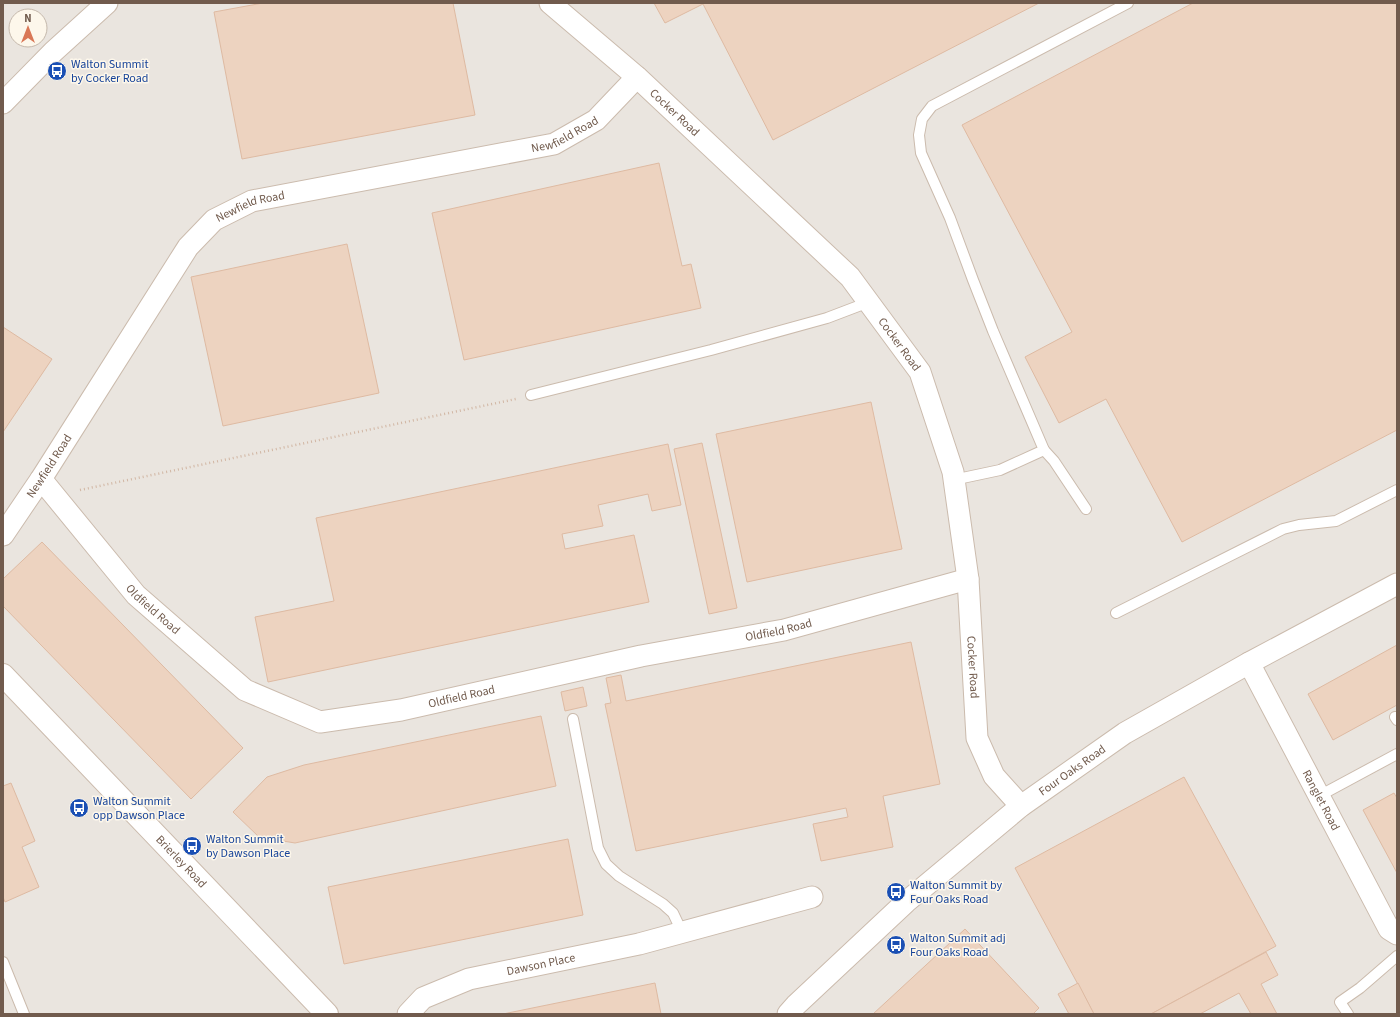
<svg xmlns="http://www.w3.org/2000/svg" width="1400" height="1017" font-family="'Source Sans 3',sans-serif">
<rect width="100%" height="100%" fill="#faf3e5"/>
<!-- industrial -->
<path fill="#eae5df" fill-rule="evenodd" d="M3,3H1397V1014H3ZM16,16H40V40H16Z"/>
<!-- building -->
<g fill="#edd3c0" stroke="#debaa2">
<polygon points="263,3 453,3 475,115 242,159 214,12"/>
<polygon points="654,3 1039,3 773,140 703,4 665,23"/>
<polygon points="1193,3 1397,3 1397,430 1182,542 1106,399 1059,423 1025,357 1072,332 962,125"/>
<polygon points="659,163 682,266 691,264 701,308 464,360 432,213"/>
<polygon points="347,244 379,393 223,426 191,277"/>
<polygon points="3,327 52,359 3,432"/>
<polygon points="871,402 902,549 747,582 716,434"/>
<polygon points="702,443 737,608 709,614 674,449"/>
<polygon points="668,444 681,505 652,511 648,494 598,505 603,526 562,534 565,549 634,535 649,602 268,682 255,617 334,601 316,518"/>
<polygon points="42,542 243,748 191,799 3,606 3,579"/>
<polygon points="911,642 940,784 883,796 893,847 821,861 813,824 848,817 846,808 636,851 605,704 611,703 606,678 621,675 626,701"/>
<polygon points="1397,645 1397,705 1333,740 1308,694"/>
<polygon points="583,687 587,706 565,711 561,692"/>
<polygon points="541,716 556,786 295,843 259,837 233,812 267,777 304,765"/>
<polygon points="1184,777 1276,946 1151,1014 1094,1014 1015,868"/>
<polygon points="11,783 35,841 22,847 39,887 5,902 3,897 3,786"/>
<polygon points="1394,793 1397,798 1397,873 1363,810"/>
<polygon points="568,839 583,915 344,964 328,887"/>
<polygon points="965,929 1039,1008 1033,1014 873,1014"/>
<polygon points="1266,952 1278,975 1261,984 1277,1014 1251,1014 1239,993 1200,1014 1151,1014"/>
<polygon points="655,983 661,1014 503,1014"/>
<polygon points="1078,983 1094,1014 1069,1014 1058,994"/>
</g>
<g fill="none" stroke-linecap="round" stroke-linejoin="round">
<defs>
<g id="service">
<polyline points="531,395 711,350 827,318 869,302"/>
<polyline points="1044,450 1054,461 1086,509"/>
<polyline points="953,480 1000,470 1044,450 993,331 973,280 950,218 921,153 919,135 922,119 932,106 1128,3"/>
<polyline points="1116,613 1283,529 1299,525 1336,521 1397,490"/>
<polyline points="1395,717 1397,720"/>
<polyline points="573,719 598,848 606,864 619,876 663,904 673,913 682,932"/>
<polyline points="1319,796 1397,754"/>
<polyline points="3,962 24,1014"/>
<polyline points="1348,1014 1340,1002 1360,988 1397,956"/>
</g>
<g id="minor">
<path id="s1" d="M550,3L637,77L850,277L920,372L953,472L968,579L977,738L994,776L1021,806"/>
<polyline points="3,103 53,52 107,3"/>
<path id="s2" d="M41,479L136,595L245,690L320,722L401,710L641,656L784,630L968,579"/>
<path id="s3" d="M3,535L41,479L188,247L214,220L252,201L554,144L596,120L637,77"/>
<path id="s4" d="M1249,663L1389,929L1397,934"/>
<path id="s5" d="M408,1014L423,998L469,979L639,944L812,897"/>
<path id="s6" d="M788,1014L796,1005L906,902L1021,806L1125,733L1249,663L1397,584"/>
</g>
<g id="tertiary">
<path id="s7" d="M3,675L327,1014"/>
</g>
</defs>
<!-- service casing -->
<use href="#service" stroke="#cbbbad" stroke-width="12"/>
<!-- minor casing -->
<use href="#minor" stroke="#cbbbad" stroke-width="23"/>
<!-- tertiary casing -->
<use href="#tertiary" stroke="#cbbbad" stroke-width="24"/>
<!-- path -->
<polyline stroke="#d1b6a3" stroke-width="2.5" stroke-dasharray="1 3" stroke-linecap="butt" points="80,490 516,399"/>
<!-- service -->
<use href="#service" stroke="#fff" stroke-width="10"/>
<!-- minor -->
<use href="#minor" stroke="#fff" stroke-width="21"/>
<!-- tertiary -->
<use href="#tertiary" stroke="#fff" stroke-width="22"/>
</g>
<!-- icons -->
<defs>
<symbol id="bus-disc" viewBox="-11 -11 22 22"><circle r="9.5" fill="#1a4fb4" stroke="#fdf7eb"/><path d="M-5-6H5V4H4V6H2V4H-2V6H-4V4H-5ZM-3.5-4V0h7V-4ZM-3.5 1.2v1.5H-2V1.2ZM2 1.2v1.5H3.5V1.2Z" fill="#fff"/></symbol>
</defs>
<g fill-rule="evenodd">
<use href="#bus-disc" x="46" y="60" width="22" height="22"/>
<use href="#bus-disc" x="68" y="797" width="22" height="22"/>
<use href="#bus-disc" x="181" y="835" width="22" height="22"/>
<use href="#bus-disc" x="885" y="881" width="22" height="22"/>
<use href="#bus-disc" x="885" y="934" width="22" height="22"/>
</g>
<g text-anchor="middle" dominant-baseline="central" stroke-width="3" stroke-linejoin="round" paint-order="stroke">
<!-- transit labels -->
<g font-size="12" fill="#164399" stroke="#fdf7eb" text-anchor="start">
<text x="71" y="64">Walton Summit<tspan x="71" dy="14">by Cocker Road</tspan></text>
<text x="93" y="801">Walton Summit<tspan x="93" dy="14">opp Dawson Place</tspan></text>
<text x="206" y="839">Walton Summit<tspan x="206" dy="14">by Dawson Place</tspan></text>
<text x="910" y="885">Walton Summit by<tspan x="910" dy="14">Four Oaks Road</tspan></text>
<text x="910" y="938">Walton Summit adj<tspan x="910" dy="14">Four Oaks Road</tspan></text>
</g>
<!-- street labels -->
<g font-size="12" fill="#715b4d" stroke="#fdf7eb">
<text stroke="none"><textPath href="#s1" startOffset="166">Cocker Road</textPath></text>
<text stroke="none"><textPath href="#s3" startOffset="743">Newfield Road</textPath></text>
<text stroke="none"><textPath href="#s3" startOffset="419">Newfield Road</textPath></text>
<text stroke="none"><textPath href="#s1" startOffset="490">Cocker Road</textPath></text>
<text stroke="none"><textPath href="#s3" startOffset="83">Newfield Road</textPath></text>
<text stroke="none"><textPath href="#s2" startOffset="172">Oldfield Road</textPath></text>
<text stroke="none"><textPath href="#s2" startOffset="844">Oldfield Road</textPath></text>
<text stroke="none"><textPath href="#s1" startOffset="826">Cocker Road</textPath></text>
<text stroke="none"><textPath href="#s2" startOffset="520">Oldfield Road</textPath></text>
<text stroke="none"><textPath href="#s6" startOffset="375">Four Oaks Road</textPath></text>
<text stroke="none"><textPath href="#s4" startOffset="155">Ranglet Road</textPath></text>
<text stroke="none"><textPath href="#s7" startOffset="258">Brierley Road</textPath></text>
<text stroke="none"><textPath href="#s5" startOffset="145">Dawson Place</textPath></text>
</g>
</g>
<!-- border -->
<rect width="1400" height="1017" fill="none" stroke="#715b4d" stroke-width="8"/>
<!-- north arrow -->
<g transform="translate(28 28)"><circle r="19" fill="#fdf7eb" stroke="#c5b9ac"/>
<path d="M0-3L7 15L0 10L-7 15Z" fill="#d97756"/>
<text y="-6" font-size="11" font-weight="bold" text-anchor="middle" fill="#715b4d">N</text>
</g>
</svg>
